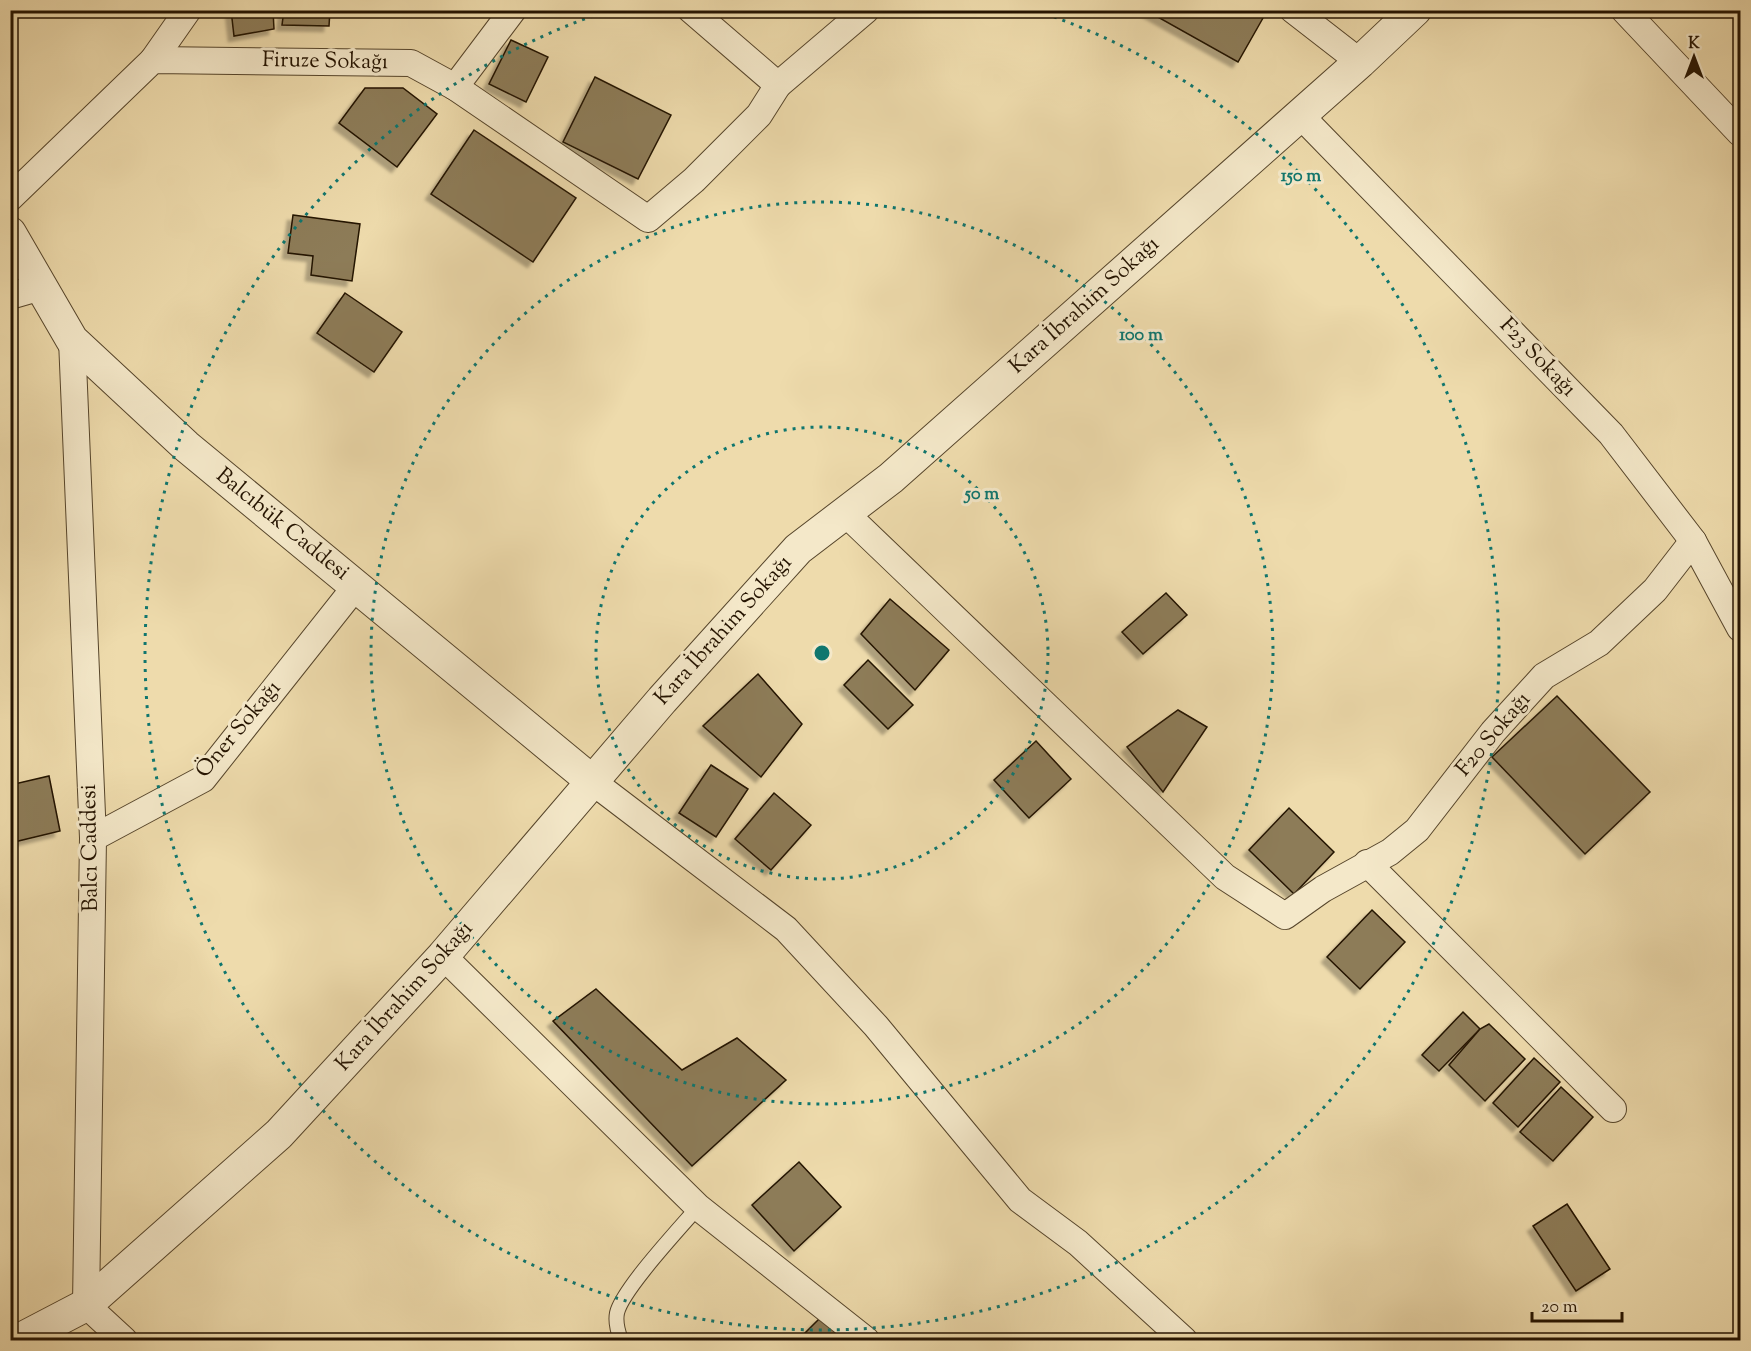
<svg xmlns="http://www.w3.org/2000/svg" width="1751" height="1351" font-family="'Sorts Mill Goudy',serif">
<defs>
<filter id="shadow"><feDropShadow dx="-5.5" dy="5.5" stdDeviation="1.5" flood-color="#0004"/></filter>
</defs>
<rect width="100%" height="100%" fill="#eedbac"/>
<filter id="stains"><feTurbulence type="fractalNoise" baseFrequency=".00333" numOctaves="4"/><feColorMatrix values="0 0 0 0 .2 0 0 0 0 .09 0 0 0 0 .02 0 0 0 .5 -.17"/></filter>
<radialGradient id="worn" r=".72"><stop offset=".6" stop-color="#630" stop-opacity="0"/><stop offset="1" stop-color="#630" stop-opacity=".3"/></radialGradient>
<!-- building -->
<g fill="#8d7b59" stroke="#241300" stroke-width="1.5" filter="url(#shadow)">
<polygon points="231,10 273,10 274,29 234,36"/>
<polygon points="284,10 330,10 329,26 282,25"/>
<polygon points="1266,10 1267,11 1238,62 1147,11"/>
<polygon points="511,40 548,57 526,102 489,84"/>
<polygon points="595,77 671,115 638,179 563,142"/>
<polygon points="365,88 403,88 437,114 397,167 339,123"/>
<polygon points="474,130 576,198 533,262 431,194"/>
<polygon points="293,215 360,224 352,281 311,275 313,256 288,253"/>
<polygon points="345,293 402,332 374,372 317,333"/>
<polygon points="1166,593 1187,615 1143,654 1122,632"/>
<polygon points="890,599 949,650 915,690 861,634"/>
<polygon points="868,660 913,705 888,729 844,685"/>
<polygon points="758,674 802,724 761,777 703,726"/>
<polygon points="1557,696 1650,792 1585,854 1492,757"/>
<polygon points="1178,710 1207,727 1163,792 1127,747"/>
<polygon points="1036,741 1071,779 1029,818 994,780"/>
<polygon points="711,765 748,789 716,837 679,813"/>
<polygon points="49,776 60,831 10,843 10,785"/>
<polygon points="774,793 811,825 771,870 735,839"/>
<polygon points="1289,808 1334,852 1294,894 1249,850"/>
<polygon points="1372,910 1405,942 1360,989 1327,957"/>
<polygon points="596,989 682,1070 737,1038 786,1080 692,1166 553,1021"/>
<polygon points="1463,1012 1480,1029 1439,1071 1422,1055"/>
<polygon points="1489,1024 1525,1059 1485,1101 1449,1065 1480,1029"/>
<polygon points="1534,1058 1560,1082 1518,1127 1493,1103"/>
<polygon points="1561,1087 1593,1117 1553,1161 1520,1132"/>
<polygon points="799,1162 841,1207 794,1251 752,1205"/>
<polygon points="1567,1204 1610,1269 1576,1291 1533,1226"/>
<polygon points="821,1317 846,1340 798,1340"/>
</g>
<g fill="none" stroke-linecap="round" stroke-linejoin="round">
<defs>
<path id="service" d="M621,1340C618,1332 615,1323 617,1313C622,1290 680,1228 698,1207"/>
<g id="minor">
<polyline points="1293,10 1360,62"/>
<polyline points="1624,10 1740,133"/>
<polyline points="153,60 188,10"/>
<polyline points="778,85 866,10"/>
<polyline points="455,87 513,10"/>
<polyline points="1300,115 1611,434 1693,541 1740,628"/>
<polyline points="10,198 153,60 411,63 455,87 648,219 694,180 759,115 778,85 691,10"/>
<polyline points="10,296 41,287"/>
<polyline points="72,340 93,838 86,1305 124,1340"/>
<polyline points="845,513 1225,877 1285,916 1323,889 1390,852 1417,830 1493,732 1544,676 1599,643 1655,590 1693,541"/>
<polyline points="593,782 786,929 876,1026 1020,1200 1078,1243 1184,1340"/>
<polyline points="93,838 203,779 356,586"/>
<polyline points="1367,863 1613,1109"/>
<polyline points="443,956 698,1207 866,1340"/>
</g>
<g id="tertiary">
<polyline points="10,233 72,340 186,446 593,782"/>
<polyline points="19,1340 86,1305 279,1134 443,956 662,700 798,549 891,478 1360,62 1415,10"/>
</g>
</defs>
<!-- service casing -->
<use href="#service" stroke="#56452b" stroke-width="16"/>
<!-- minor casing -->
<use href="#minor" stroke="#56452b" stroke-width="28"/>
<!-- tertiary casing -->
<use href="#tertiary" stroke="#56452b" stroke-width="34"/>
<!-- service -->
<use href="#service" stroke="#f4e8c9" stroke-width="14"/>
<!-- minor -->
<use href="#minor" stroke="#f4e8c9" stroke-width="26"/>
<!-- tertiary -->
<use href="#tertiary" stroke="#f4e8c9" stroke-width="32"/>
</g>
<!-- distance rings -->
<g fill="none" stroke="#0f766e" stroke-width="3" stroke-dasharray="3 6">
<circle cx="822" cy="653" r="226"/>
<circle cx="822" cy="653" r="451"/>
<path d="M1037 11A677 677 0 1 1 607 11"/>
</g>
<g text-anchor="middle" dominant-baseline="central" stroke-width="6" stroke-linejoin="round" paint-order="stroke">
<!-- street labels -->
<g font-size="22" fill="#241300" stroke="#f4e8c9">
<text transform="translate(325 62) rotate(1)">Firuze Sokağı</text>
<text transform="translate(1085 306) rotate(-42)">Kara İbrahim Sokağı</text>
<text transform="translate(1537 358) rotate(46)">F23 Sokağı</text>
<text transform="translate(282 525) rotate(39)">Balcıbük Caddesi</text>
<text transform="translate(724 631) rotate(-48)">Kara İbrahim Sokağı</text>
<text transform="translate(239 730) rotate(-50)">Öner Sokağı</text>
<text transform="translate(1494 735) rotate(-50)">F20 Sokağı</text>
<text transform="translate(91 848) rotate(-91)">Balcı Caddesi</text>
<text transform="translate(405 997) rotate(-48)">Kara İbrahim Sokağı</text>
</g>
</g>
<circle cx="822" cy="653" r="9" fill="#0f766e" stroke="#f4e8c9" stroke-width="3"/>
<g font-size="18" text-anchor="middle" font-weight="bold" fill="#0f766e" stroke="#f4e8c9" stroke-width="6" stroke-linejoin="round" paint-order="stroke">
<text x="1301" y="181">150 m</text>
<text x="1141" y="340">100 m</text>
<text x="982" y="499">50 m</text>
</g>
<!-- margin -->
<rect width="1751" height="1351" fill="none" stroke="#eedbac" stroke-width="36"/>
<rect x="12" y="12" width="1727" height="1327" fill="none" stroke="#241300" stroke-width="3"/>
<rect x="18" y="18" width="1715" height="1315" fill="none" stroke="#241300" stroke-width="1.5"/>
<!-- north arrow -->
<g transform="translate(1694 57)" stroke="#f4e8c9" stroke-width="4.5" paint-order="stroke">
<path d="M0-4.5L10 22L0 15L-10 22Z" fill="#241300"/>
<text y="-9" font-size="16" font-weight="bold" text-anchor="middle" fill="#241300">K</text>
</g>
<!-- scale -->
<path d="M1532 1312v9h90v-9" fill="none" stroke="#241300" stroke-width="3"/>
<text x="1541" y="1312" font-size="18" fill="#241300" stroke="#f4e8c9" stroke-width="4.5" paint-order="stroke">20 m</text>
<rect width="100%" height="100%" filter="url(#stains)"/>
<rect width="100%" height="100%" fill="url(#worn)"/>
</svg>
